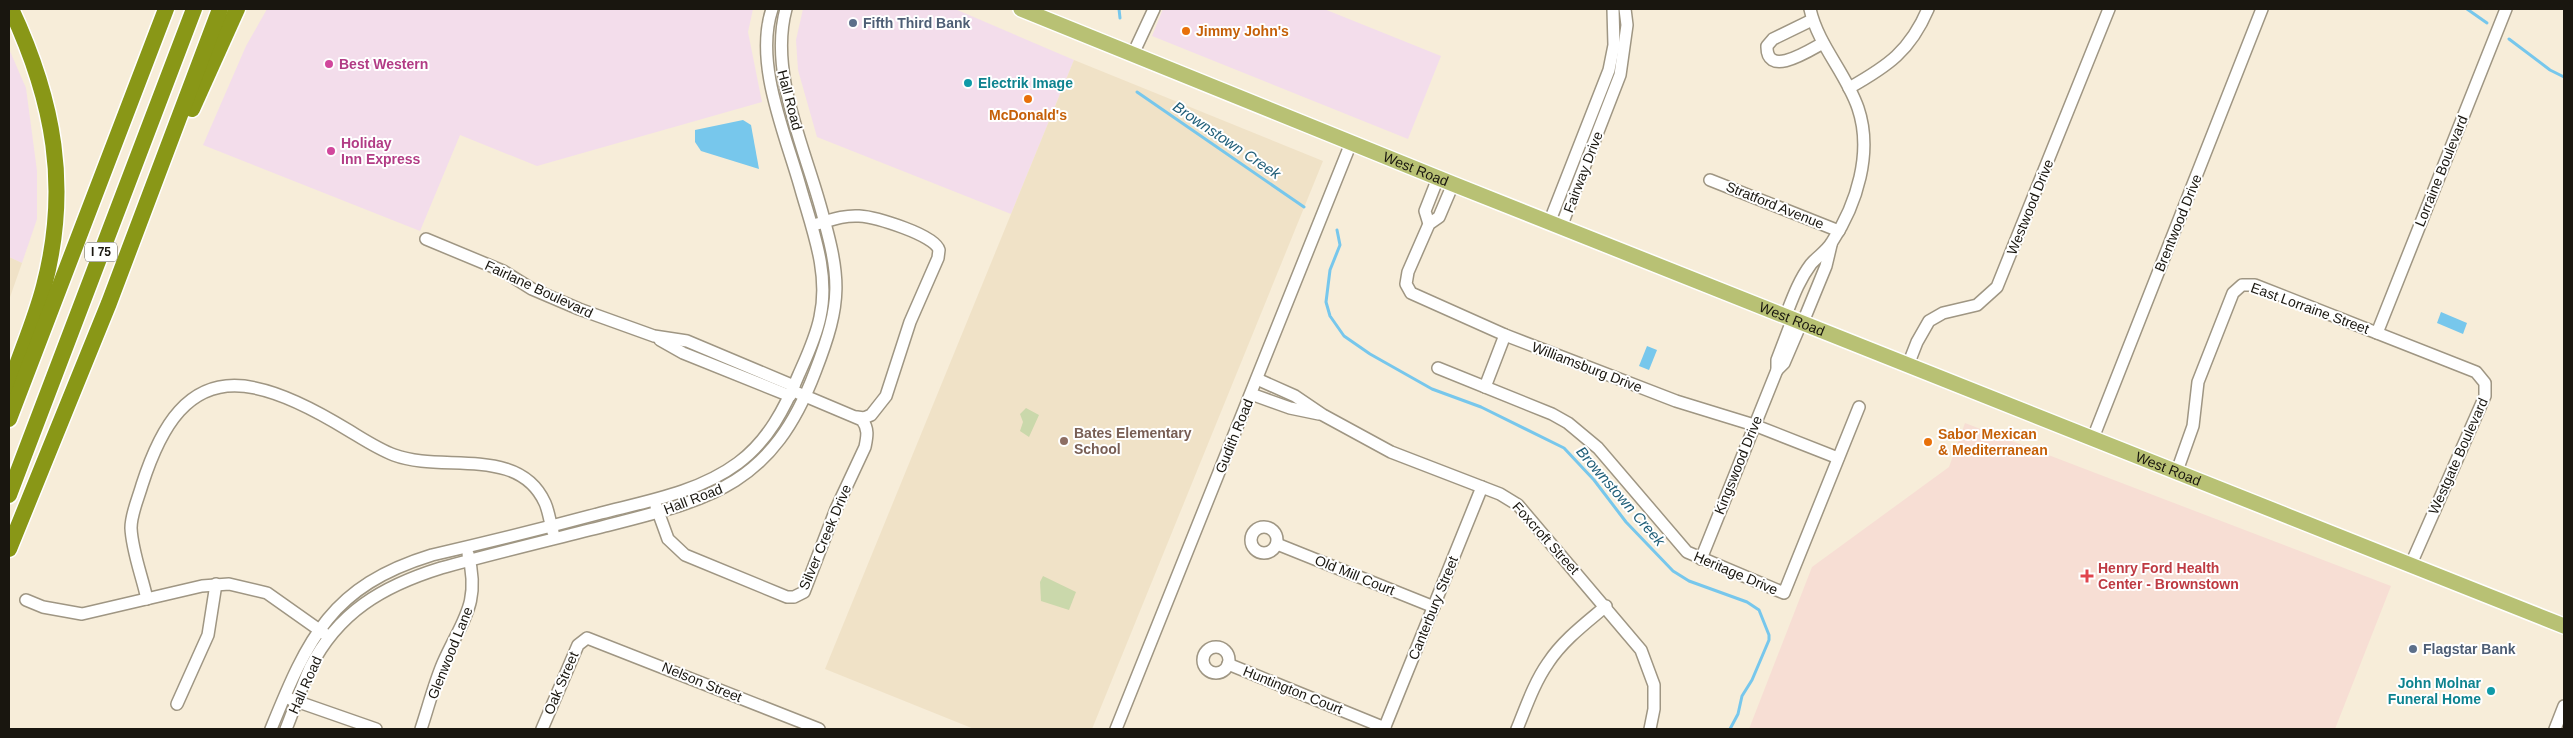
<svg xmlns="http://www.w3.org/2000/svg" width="2573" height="738" font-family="Helvetica,sans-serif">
<rect width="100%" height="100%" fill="#f7edd9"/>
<!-- commercial -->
<g fill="#f3ddeb">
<polygon points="267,9 753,9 748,32 762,102 537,166 460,135 420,231 203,145 246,46"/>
<polygon points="803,9 955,9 1074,60 1011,214 817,137 798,70 796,40"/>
<polygon points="1163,9 1324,9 1441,56 1408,139 1152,36"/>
<polygon points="9,49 26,88 37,171 37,219 22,263 9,257"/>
</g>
<!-- built -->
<g fill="#f0e2c7">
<polygon points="1074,60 1323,161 1092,729 974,729 825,669"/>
<polygon points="9,257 22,263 9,300"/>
</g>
<!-- medical -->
<polygon fill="#f7ded4" points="1965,423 2391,586 2335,729 1749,729 1812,567 1949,467"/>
<!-- green -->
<g fill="#cad8ab">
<polygon points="1026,408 1039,415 1029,437 1020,431 1023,422 1020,414"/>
<polygon points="1043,576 1076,592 1069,610 1041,601 1040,582"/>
</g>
<!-- water -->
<g fill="#77c7ec">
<polygon points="743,120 751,125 759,169 701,151 695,142 695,130"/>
<polygon points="2441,312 2467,323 2463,334 2437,323"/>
<polygon points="1647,346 1657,350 1649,370 1639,366"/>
</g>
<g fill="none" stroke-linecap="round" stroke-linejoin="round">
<!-- stream -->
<g stroke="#77c7ec" stroke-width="3">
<polyline points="1119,9 1120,18"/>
<polyline points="2467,9 2487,23"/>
<polyline points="2509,39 2550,70 2564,77"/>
<polyline points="1137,92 1304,207"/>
<polyline points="1337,230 1340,245 1330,270 1326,302 1330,316 1344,336 1370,354 1432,389 1481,407 1564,448 1594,480 1626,522 1673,571 1689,581 1747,602 1759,610 1769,635 1769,640 1752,680 1742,696 1738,714 1730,729"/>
</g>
<defs>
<g id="minor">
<path d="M1812,20L1773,39L1767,46C1766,79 1810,50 1823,43"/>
<polyline points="1133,54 1154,9"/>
<path d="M1849,88C1888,66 1910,51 1928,9"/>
<polyline points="1710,180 1839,231"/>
<polyline points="1453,184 1439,217 1429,224 1408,272 1406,284 1411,293 1505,335 1676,401 1754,425 1838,458"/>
<polyline points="1549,223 1609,70 1614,45 1613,9"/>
<path d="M817,224C831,220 844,215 859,216C876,217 935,235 939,250L938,258L910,322L886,396L871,415L864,418L857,417"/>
<polyline points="1429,224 1425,211 1438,178"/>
<polyline points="1561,227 1620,75 1627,25 1625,9"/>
<polyline points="426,239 503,271 532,289 579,309 654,336 687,341 794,386"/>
<path d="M1786,315C1793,297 1799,280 1811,264C1818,256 1827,251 1832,242C1857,204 1873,152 1858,108C1846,73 1818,45 1810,9"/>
<polyline points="1803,322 1826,266 1831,245"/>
<polyline points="2377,333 2506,9"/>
<polyline points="660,340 683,353 790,396"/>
<polyline points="1908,365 1917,342 1929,321 1943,313 1977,305 1997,287 2109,9"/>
<polyline points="1438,368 1552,414 1568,423 1598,448 1687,552 1784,593 1859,407"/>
<polyline points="1777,370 1784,363 1802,321"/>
<polyline points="1257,379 1295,396 1323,415 1391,452 1500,494 1518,505 1641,650 1654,685 1654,709 1650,729"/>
<polyline points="1485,387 1505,335"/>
<polyline points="1251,394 1290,408 1319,414"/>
<polyline points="2093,438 2262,9"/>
<polyline points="2177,471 2193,426 2198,382 2233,293 2242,285 2255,285 2476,372 2485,383 2485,396 2411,564"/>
<path d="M656,506L668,539L685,555L787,597H794L804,592L836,509L865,447C867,437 869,429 862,420L798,393"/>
<circle cx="1264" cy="540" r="13"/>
<polyline points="1277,544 1434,607"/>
<polyline points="1701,559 1777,370 1777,360 1793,318"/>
<path d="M147,599C142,576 132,551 131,528C131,514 138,499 142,485C159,432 187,373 255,388C285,394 322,414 348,430C363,439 378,449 394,455C442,473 519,445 545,503C549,512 550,523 553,532"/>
<polyline points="26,600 43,607 82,614 202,586 229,584 267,593 325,634"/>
<circle cx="1216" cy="660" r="13"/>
<polyline points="1228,664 1385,728"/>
<polyline points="290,699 376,729"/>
<polyline points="177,704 208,635 216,584"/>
<path d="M271,729C308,638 331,586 432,555C489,542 545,528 601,513C648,501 699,492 738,463C768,441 785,408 799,374C807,356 816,337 820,317C830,273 812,229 800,186C785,133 754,63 772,9"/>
<path d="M286,729C294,709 301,688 310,668C338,612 383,586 441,568C495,553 550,540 605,526C712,499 772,485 815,372C843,300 841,279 820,205C803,144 769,71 786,9"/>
<path d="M421,729C428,708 434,684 443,663C462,620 481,604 468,554"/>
<polyline points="542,729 578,645 587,638 819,729"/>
<polyline points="1116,729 1351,143"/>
<polyline points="1384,729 1482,487"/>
<path d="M1517,729C1526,707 1534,683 1548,663C1563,640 1586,623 1606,606"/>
<polyline points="2555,729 2564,706"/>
</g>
<g id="major">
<path id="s1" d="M1021,9L1453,184L2564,626"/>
</g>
<g id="highway">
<polyline points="192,109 237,9"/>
<path d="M9,388C20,354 35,321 44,286C70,187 54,101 11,9"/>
<polyline points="9,419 166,9"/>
<polyline points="9,495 194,9"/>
<polyline points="9,549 109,303 220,9"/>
</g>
</defs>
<!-- minor casing -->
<use href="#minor" stroke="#9f9683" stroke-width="14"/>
<!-- major casing -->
<use href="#major" stroke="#fff" stroke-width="18"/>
<!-- highway casing -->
<use href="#highway" stroke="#fff" stroke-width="19"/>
<!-- minor -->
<use href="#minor" stroke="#fff" stroke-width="11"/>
<!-- major -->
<use href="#major" stroke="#b8c174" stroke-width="15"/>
<!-- highway -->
<use href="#highway" stroke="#899717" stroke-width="16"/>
</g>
<!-- markers -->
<g fill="#5c6f8a" stroke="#fff" stroke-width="2">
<circle cx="853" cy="23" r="5"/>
<circle cx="2413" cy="649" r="5"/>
</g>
<g fill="#e8710a" stroke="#fff" stroke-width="2">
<circle cx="1186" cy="31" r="5"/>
<circle cx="1028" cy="99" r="5"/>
<circle cx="1928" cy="442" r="5"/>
</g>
<g fill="#d1479c" stroke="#fff" stroke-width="2">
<circle cx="329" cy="64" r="5"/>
<circle cx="331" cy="151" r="5"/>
</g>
<g fill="#0f9aa8" stroke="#fff" stroke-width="2">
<circle cx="968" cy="83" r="5"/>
<circle cx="2491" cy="691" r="5"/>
</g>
<circle fill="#8d6e63" stroke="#fff" stroke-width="2" cx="1064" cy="441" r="5"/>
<path fill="#e0444e" stroke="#fff" stroke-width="2" d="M2084.5 568.5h5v5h5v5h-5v5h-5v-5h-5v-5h5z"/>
<g text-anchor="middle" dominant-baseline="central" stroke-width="4" stroke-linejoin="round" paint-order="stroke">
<!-- shield labels -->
<rect fill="#fff" stroke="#5e5c57" stroke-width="1" x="85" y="242.5" width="32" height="19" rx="4"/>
<g font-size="12" font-weight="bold" fill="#19160f">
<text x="101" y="252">I 75</text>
</g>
<!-- service labels -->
<g font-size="14" font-weight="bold" fill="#4e5e75" stroke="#fff" text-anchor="start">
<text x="863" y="23">Fifth Third Bank</text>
<text x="2423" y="649">Flagstar Bank</text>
</g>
<!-- food labels -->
<g font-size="14" font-weight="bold" fill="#c56008" stroke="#fff" text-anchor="start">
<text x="1196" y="31">Jimmy John's</text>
<text x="1028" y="115" text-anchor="middle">McDonald's</text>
<text x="1938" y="434">Sabor Mexican<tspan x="1938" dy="16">&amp; Mediterranean</tspan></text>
</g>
<!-- hotel labels -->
<g font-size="14" font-weight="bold" fill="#b23c85" stroke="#fff" text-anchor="start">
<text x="339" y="64">Best Western</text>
<text x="341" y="143">Holiday<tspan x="341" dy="16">Inn Express</tspan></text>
</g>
<!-- culture labels -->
<g font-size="14" font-weight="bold" fill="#0d838f" stroke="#fff" text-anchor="start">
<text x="978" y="83">Electrik Image</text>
<text x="2481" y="683" text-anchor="end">John Molnar<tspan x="2481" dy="16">Funeral Home</tspan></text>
</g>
<!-- street labels -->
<g font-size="14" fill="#19160f" stroke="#fff">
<text transform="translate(790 100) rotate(75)">Hall Road</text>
<text stroke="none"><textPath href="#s1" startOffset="426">West Road</textPath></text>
<text transform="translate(2441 171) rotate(-68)">Lorraine Boulevard</text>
<text transform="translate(1583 172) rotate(-69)">Fairway Drive</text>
<text transform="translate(1775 205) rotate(22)">Stratford Avenue</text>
<text transform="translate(2030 207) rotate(-68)">Westwood Drive</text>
<text transform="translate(2178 223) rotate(-68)">Brentwood Drive</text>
<text transform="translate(539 289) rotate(25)">Fairlane Boulevard</text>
<text transform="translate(2310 308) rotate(20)">East Lorraine Street</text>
<text stroke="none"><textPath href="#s1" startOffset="831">West Road</textPath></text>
<text transform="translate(1587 367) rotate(21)">Williamsburg Drive</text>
<text transform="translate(1234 436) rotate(-68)">Gudith Road</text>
<text transform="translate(2458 456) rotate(-66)">Westgate Boulevard</text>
<text transform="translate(1738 465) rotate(-68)">Kingswood Drive</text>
<text stroke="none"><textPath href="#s1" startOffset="1236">West Road</textPath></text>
<text transform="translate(693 499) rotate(-21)">Hall Road</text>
<text transform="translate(825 537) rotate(-67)">Silver Creek Drive</text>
<text transform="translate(1546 538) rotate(48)">Foxcroft Street</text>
<text transform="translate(1736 573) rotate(23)">Heritage Drive</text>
<text transform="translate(1355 575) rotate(22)">Old Mill Court</text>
<text transform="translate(1433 608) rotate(-68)">Canterbury Street</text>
<text transform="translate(450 653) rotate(-68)">Glenwood Lane</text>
<text transform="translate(702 682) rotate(22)">Nelson Street</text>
<text transform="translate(561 683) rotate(-67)">Oak Street</text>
<text transform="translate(305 685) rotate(-66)">Hall Road</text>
<text transform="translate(1293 690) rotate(22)">Huntington Court</text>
</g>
<!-- education labels -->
<g font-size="14" font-weight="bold" fill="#785e54" stroke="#fff" text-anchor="start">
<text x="1074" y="433">Bates Elementary<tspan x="1074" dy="16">School</tspan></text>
</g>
<!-- health labels -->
<g font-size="14" font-weight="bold" fill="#be3a42" stroke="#fff" text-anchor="start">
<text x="2098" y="568">Henry Ford Health<tspan x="2098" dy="16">Center - Brownstown</tspan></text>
</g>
<!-- water labels -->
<g font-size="15" font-style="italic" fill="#215f79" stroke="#fff">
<text transform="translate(1227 140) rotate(34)">Brownstown Creek</text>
<text transform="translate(1621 496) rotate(49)">Brownstown Creek</text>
</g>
</g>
<!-- border -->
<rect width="2573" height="738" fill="none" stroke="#19160f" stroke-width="20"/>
</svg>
